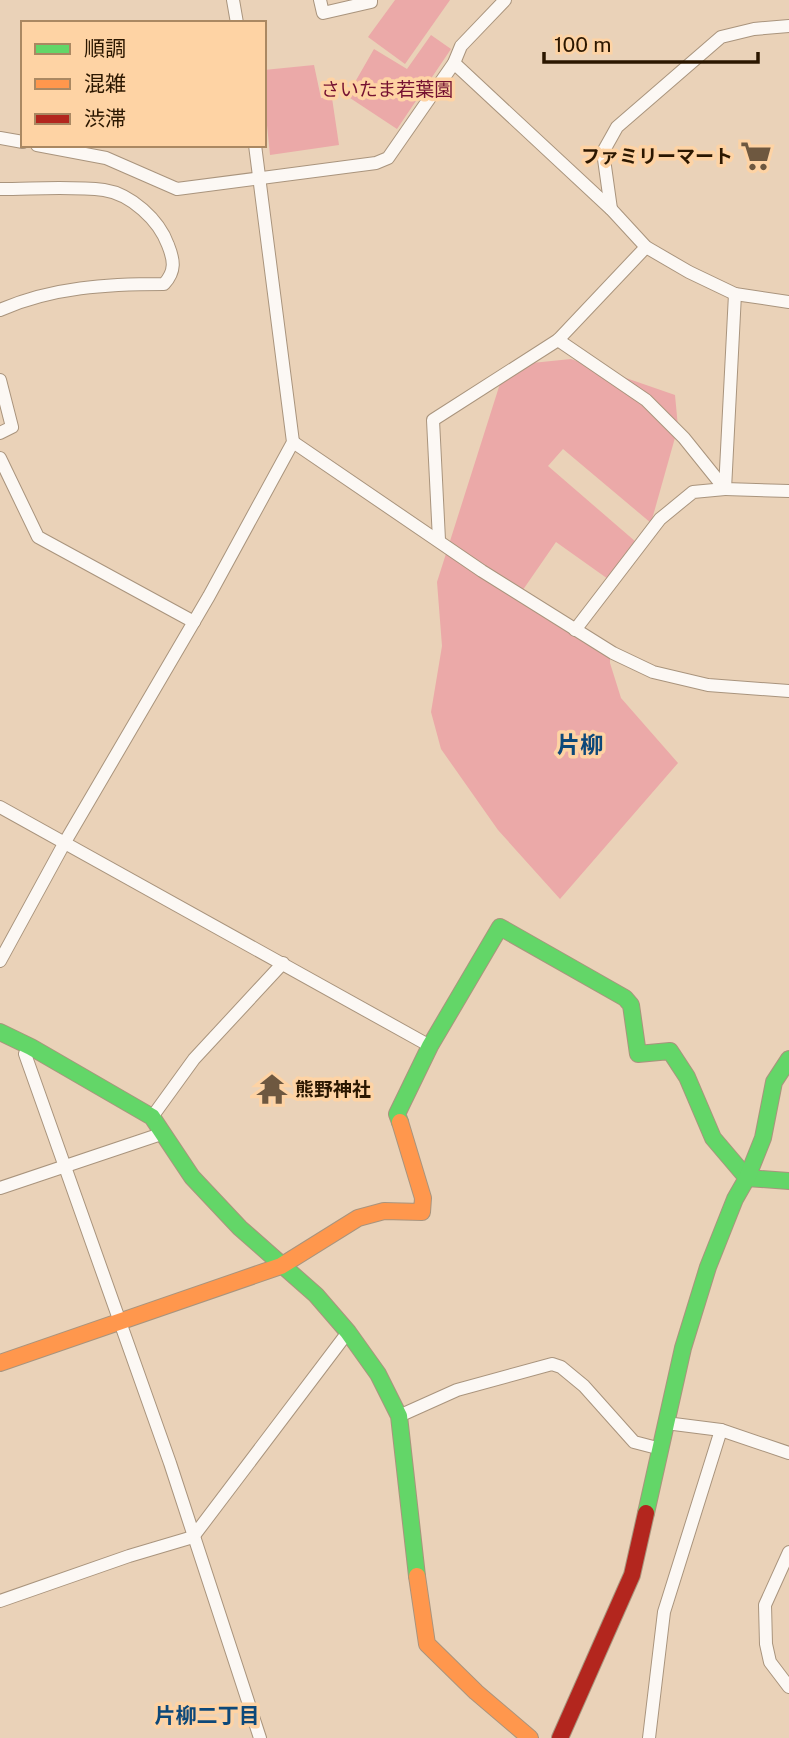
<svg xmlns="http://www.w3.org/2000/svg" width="789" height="1738" font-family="'Public Sans','Noto Sans JP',sans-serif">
<rect width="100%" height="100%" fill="#ead2b8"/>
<!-- green -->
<g fill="#eba9a8">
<polygon points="395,0 450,0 405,64 368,37"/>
<polygon points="431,35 451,49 397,129 347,96 374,49 407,69"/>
<polygon points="314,65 321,98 332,98 339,145 270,155 264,95 264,70"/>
<polygon points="571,359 675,395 678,427 651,523 563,449 548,466 636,542 608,579 556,542 518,597 610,654 610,663 621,698 678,763 560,899 498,830 441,749 431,712 442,646 437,582 504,371 532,363"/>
</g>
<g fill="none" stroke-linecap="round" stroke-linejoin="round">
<defs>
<g id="street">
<polyline points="233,0 237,23"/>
<polyline points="320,0 323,13 371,2 371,0"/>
<polyline points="454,63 611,209 646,247 689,272 735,294 789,302"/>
<polyline points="0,138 23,142"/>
<polyline points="37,145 106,158 177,189 376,163 388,158 454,63 461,46 505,0"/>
<path d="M0,189C33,189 71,186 104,190C131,194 159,220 168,245C174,260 176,271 164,284C108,284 52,287 0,310"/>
<polyline points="611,209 603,152 617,127 721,37 754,29 789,26"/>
<polyline points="558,340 646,400 684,438 725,489 789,491"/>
<polyline points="0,380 12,427 0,433"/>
<polyline points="293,442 482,571 613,653 653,672 708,685 789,691"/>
<polyline points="0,458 38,537 194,622"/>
<polyline points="439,540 433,420 558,340 646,247"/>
<polyline points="575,630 660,519 693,492 725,489 735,294"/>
<polyline points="0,807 430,1046"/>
<polyline points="0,961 65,842 209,596 293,442 255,145"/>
<polyline points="31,1047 25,1054 170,1463 260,1738"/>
<polyline points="152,1117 194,1059 283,963"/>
<polyline points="0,1188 161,1134"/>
<polyline points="399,1416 457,1390 552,1364 561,1367 584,1386 634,1442 661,1449"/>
<polyline points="666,1423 721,1430 789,1453"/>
<polyline points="789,1552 765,1605 766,1644 770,1662 789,1687"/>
<polyline points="0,1601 129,1556 193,1537 348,1332"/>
<polyline points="649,1738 664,1612 721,1430"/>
</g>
<g id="fast">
<polyline points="0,1032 31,1047 152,1117 192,1177 240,1228 316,1295 348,1332 378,1374 399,1416 417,1576"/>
<polyline points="400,1122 397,1114 430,1046 500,927 625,998 631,1005 638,1054 670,1051 687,1077 713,1138 747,1178 789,1181"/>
<polyline points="646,1513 683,1348 708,1267 735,1199 747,1178 763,1138 774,1082 789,1059"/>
</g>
<g id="slow">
<polyline points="0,1363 281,1266 358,1218 384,1211 422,1212 423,1198 400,1122"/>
<polyline points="417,1576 427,1644 476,1692 530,1738"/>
</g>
<polyline id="jam" points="560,1738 632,1575 646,1513"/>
</defs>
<!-- street casing -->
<use href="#street" stroke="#a9947d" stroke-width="14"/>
<!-- fast casing -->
<use href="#fast" stroke="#a9947d" stroke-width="18"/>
<!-- slow casing -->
<use href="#slow" stroke="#a9947d" stroke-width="18"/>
<!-- jam casing -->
<use href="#jam" stroke="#a9947d" stroke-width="18"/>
<!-- street -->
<use href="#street" stroke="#fcf8f4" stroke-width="12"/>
<!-- fast -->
<use href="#fast" stroke="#63d668" stroke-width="16"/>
<!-- slow -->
<use href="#slow" stroke="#ff974d" stroke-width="16"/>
<!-- jam -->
<use href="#jam" stroke="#b3261e" stroke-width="16"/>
</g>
<!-- icons -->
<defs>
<symbol id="supermarket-bare" viewBox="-9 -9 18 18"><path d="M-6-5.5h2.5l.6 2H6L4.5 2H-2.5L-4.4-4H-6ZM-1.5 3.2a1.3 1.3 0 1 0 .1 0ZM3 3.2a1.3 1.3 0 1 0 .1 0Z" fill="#6e5840" stroke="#fed3a4" stroke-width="2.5" paint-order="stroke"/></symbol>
<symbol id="temple-bare" viewBox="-9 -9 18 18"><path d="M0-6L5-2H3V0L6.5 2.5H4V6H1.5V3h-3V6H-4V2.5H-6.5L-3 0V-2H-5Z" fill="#6e5840" stroke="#fed3a4" stroke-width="2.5" paint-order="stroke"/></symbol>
</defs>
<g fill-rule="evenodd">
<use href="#supermarket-bare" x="734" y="134" width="44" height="44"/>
<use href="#temple-bare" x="250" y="1067" width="44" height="44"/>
</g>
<g text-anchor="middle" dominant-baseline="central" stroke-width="7" stroke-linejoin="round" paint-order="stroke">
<!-- park labels -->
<g font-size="19" fill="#751131" stroke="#fed3a4">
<text x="387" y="89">さいたま若葉園</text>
</g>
<!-- poi labels -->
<g font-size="19" font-weight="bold" fill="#2b1700" stroke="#fed3a4" text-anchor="end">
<text x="733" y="156">ファミリーマート</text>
<text x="295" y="1089" text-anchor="start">熊野神社</text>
</g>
<!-- neighbourhood labels -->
<g font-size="21" font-weight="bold" fill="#0d4879" stroke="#fed3a4">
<text x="207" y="1715">片柳二丁目</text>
</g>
<!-- quarter labels -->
<g font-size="23" font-weight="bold" fill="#0d4879" stroke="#fed3a4">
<text x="580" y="744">片柳</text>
</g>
</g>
<!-- legend -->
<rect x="21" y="21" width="245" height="126" fill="#fed3a4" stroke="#aa8862" stroke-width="2"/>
<rect x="35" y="44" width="35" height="10" fill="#63d668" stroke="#aa8862" stroke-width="2"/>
<text x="84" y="56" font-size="21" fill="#2b1700">順調</text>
<rect x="35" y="79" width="35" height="10" fill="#ff974d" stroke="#aa8862" stroke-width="2"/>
<text x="84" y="91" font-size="21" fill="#2b1700">混雑</text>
<rect x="35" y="114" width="35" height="10" fill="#b3261e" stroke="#aa8862" stroke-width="2"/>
<text x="84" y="126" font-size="21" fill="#2b1700">渋滞</text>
<!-- scale -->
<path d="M544 52v10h214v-10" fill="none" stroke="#2b1700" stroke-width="3.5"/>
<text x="554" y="52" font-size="21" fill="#2b1700" stroke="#fed3a4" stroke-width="5" paint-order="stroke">100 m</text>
</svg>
